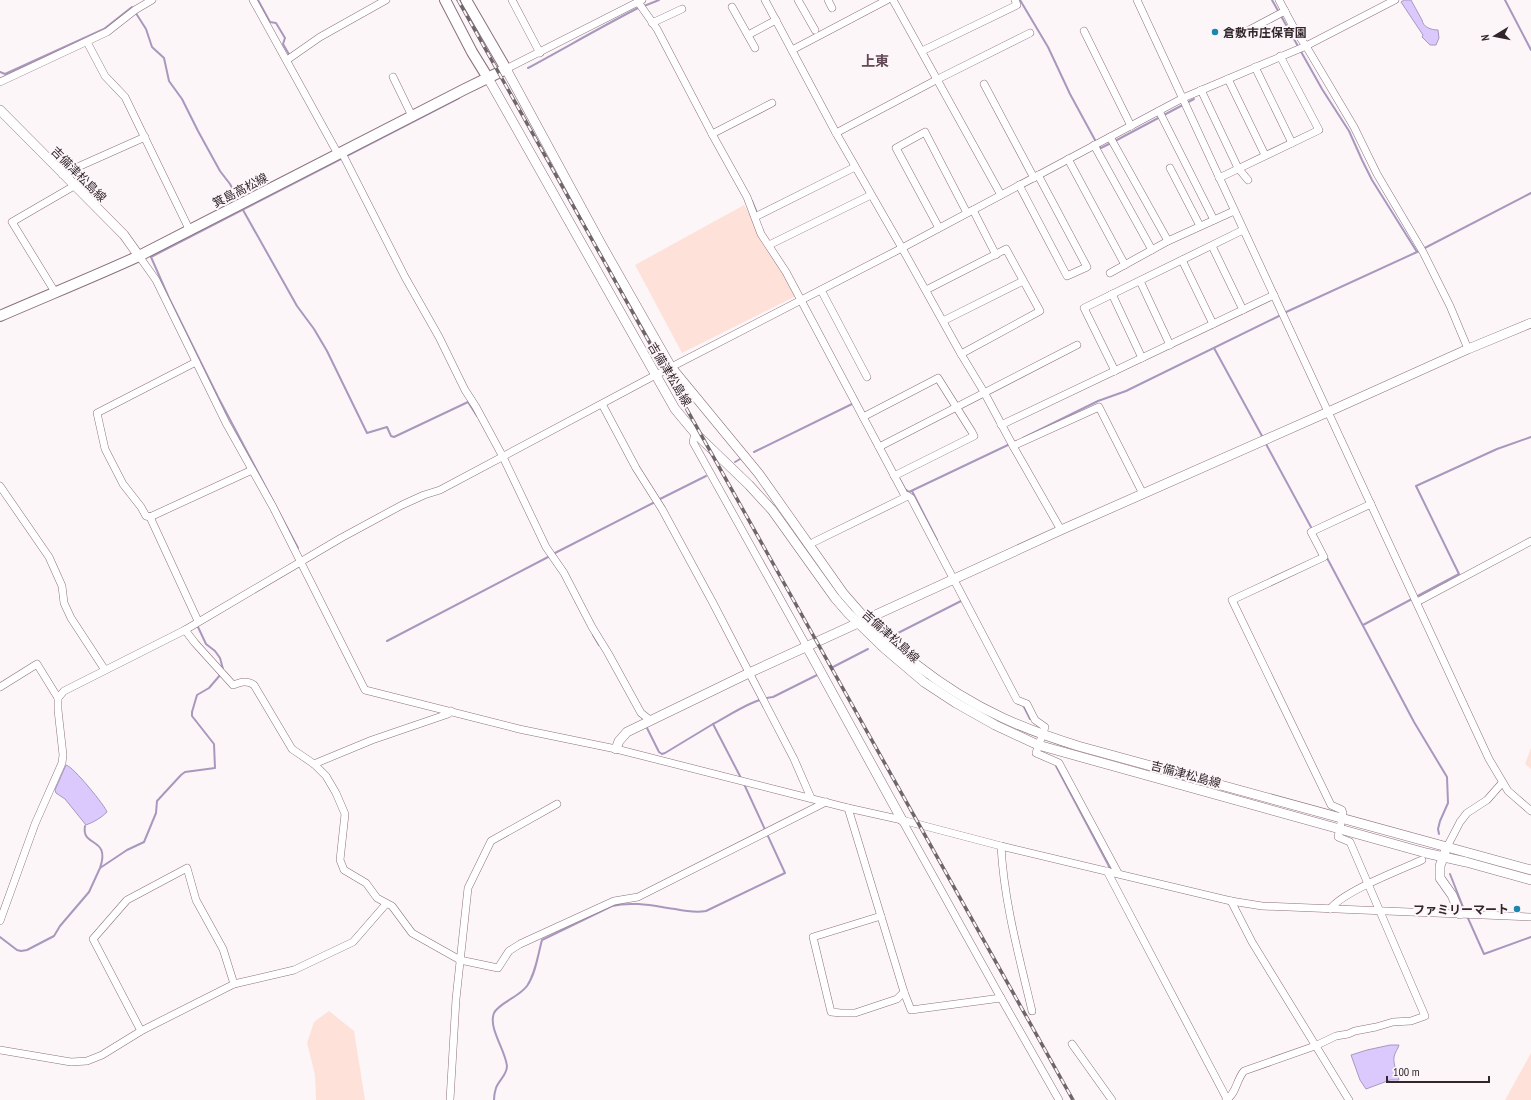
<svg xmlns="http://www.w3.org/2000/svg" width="1531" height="1100" font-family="'PT Sans Narrow','Noto Sans JP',sans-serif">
<rect width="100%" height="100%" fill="#fdf6f9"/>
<!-- green -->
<g fill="#fee1d9">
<polygon points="744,205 798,295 682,353 635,265"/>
<polygon points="1531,748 1531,769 1525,764"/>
<polygon points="329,1011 354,1031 365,1100 316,1100 315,1075 307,1043 314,1022"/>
<polygon points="1531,1053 1531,1100 1505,1100"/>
</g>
<!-- water -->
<g fill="#dbc9fd" stroke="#a898be">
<path d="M1404,0H1411L1422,20C1423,27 1431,30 1438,30L1439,38L1436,45H1430L1422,37L1423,35L1401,2Z"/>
<path d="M66,765C73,766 106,807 107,812C101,818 94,822 86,825L65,799L56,793L55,790Z"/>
<path d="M1390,1045H1399C1398,1049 1395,1052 1394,1057C1393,1064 1397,1072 1399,1080H1390L1366,1089L1360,1080L1351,1055L1367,1050Z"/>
</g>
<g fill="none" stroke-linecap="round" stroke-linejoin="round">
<!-- stream -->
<g stroke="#a898be" stroke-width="2">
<polyline points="258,0 270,22 276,23 285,38 283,44 290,56"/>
<polyline points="1020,0 1048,47 1070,94 1095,140"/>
<polyline points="1272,0 1322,89 1349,131 1362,160 1372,180 1417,252"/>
<polyline points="1505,0 1531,50"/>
<polyline points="644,6 659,0"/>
<path d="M528,68C565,48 601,27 638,8"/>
<polyline points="0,72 5,74 104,29 132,7 146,29 152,47 164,58 169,81 182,99 198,131 220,171 230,184 239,201"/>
<polyline points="1115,141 1194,99"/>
<polyline points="1100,147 1101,148 1111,143"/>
<polyline points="752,201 757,213"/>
<polyline points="243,210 297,306 314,329 327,351 367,433 387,427 391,436 394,437 468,402 477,416"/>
<polyline points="1284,313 1417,252 1531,193"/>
<polyline points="1214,348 1262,436"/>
<polyline points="1023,438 1098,401 1126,391 1281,315"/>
<polyline points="1266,444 1312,529"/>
<polyline points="754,452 852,404"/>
<polyline points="735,462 740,459"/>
<polyline points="898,476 905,489 909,492 1010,444"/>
<polyline points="912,491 937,540"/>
<polyline points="660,499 706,476"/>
<polyline points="298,548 218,397 169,298 151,257 459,98"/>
<polyline points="555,553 655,502"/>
<polyline points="1326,556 1414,722 1447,777 1448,803 1440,821 1438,829 1439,834"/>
<polyline points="1363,625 1459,574 1416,486 1497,449 1531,437"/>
<polyline points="896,634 961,601"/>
<polyline points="593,635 599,645"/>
<polyline points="387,641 550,556"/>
<polyline points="833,667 868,649"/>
<polyline points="1023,705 1030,719"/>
<polyline points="647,728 659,752 662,754 665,753 713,724"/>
<polyline points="1056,766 1111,870"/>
<path d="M741,778L713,724C730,715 755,698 773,697L817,675"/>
<path d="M85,826C81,848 111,836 100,868"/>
<polyline points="1450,874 1465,912"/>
<polyline points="1467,916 1484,954 1531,937"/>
<polyline points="0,937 17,950 21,951 27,950 54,936 60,926 89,892 100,868 127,850 144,842 156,813 157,801 181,775 185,772 215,768 214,744 192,716 192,712 197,695 209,688 221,674 223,669 220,658 215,651 206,644 198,627"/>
<path d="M494,1100C494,1096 495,1091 496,1088C499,1080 507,1075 507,1066C505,1049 488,1028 494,1013C499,1003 519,997 527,986C536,973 538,954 542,940L612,906C633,901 654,906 675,909C685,911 695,913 706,911L785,873L744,784"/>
</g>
<defs>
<g id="street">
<polyline points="253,0 338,154"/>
<polyline points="512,0 540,53"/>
<polyline points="765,0 836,133 902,248 961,354 984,392 1013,446 1061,530"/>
<polyline points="798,0 815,30"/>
<polyline points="828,0 832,8"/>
<polyline points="893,0 1001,195"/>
<polyline points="1137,0 1489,759 1508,791 1531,811"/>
<polyline points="1279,0 1296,32 1306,46 1354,127 1377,174 1423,252 1450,306 1468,349"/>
<polyline points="638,2 657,29 712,134 747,197 761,234 786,272 904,494 911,498 1017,700 1027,704 1035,720 1045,727 1036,753 1059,763 1118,873"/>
<polyline points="732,7 755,48"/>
<polyline points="652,23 682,9"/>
<polyline points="1084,31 1131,126"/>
<polyline points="1247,31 1285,11"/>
<polyline points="748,35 776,20"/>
<polyline points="87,42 105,76 125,97 190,231"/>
<polyline points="792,50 887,0"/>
<polyline points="922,51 1017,5 1015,0"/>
<polyline points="287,60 320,37 386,0"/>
<polyline points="1255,67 1292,143"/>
<polyline points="506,69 642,0"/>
<polyline points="393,77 412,116"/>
<polyline points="1228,79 1265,155"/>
<polyline points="0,82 107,32 135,10 152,0"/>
<polyline points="984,84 1034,178"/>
<polyline points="1201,90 1238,168 1248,180"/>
<polyline points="1159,111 1214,220"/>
<polyline points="836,133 938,79 1030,33"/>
<polyline points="712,134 772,103"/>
<polyline points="1110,137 1168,241"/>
<polyline points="1094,145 1152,250"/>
<polyline points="342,153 405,277 439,337 465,390 476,407 503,457 546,547 564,573 592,627 608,653 641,713 650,720"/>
<polyline points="1068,159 1125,265"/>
<polyline points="1170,168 1200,226"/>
<polyline points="62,174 145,137"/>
<polyline points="1219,178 1319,130 1280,56"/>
<polyline points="1019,185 1067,276 1087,267 1038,175"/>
<polyline points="973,210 996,255"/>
<polyline points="755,217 855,167"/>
<polyline points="939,228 896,148 925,132 967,213"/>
<polyline points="769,245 871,195"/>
<polyline points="1212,246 1243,310"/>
<polyline points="139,256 156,280 226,423 273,507 365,690 519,729 616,749 848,808 902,820 1001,846 1231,901 1262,906 1531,917"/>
<polyline points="1182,260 1213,324"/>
<polyline points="1110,273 1168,241 1234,211"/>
<polyline points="1140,281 1170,345"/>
<polyline points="821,290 867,377"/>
<polyline points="926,290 1006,249 1040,311 961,354"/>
<polyline points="55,292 12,222 74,186"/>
<polyline points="1112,294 1142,358"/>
<polyline points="943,321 1023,281"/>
<polyline points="196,362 97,413 105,449 123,484 141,507 146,516 150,517 252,470"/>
<polyline points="1115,371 1084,308 1243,230"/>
<polyline points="602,404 636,468 662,509 713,603 794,759 811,798"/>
<polyline points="863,417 938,378 972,432 974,436 894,476"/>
<polyline points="1001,425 1274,295"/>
<polyline points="695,433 693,442 807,647"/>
<polyline points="1013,446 1099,407 1143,494"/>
<polyline points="879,447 1077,345"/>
<polyline points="0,486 49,557 62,586 64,603 71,618 105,670"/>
<polyline points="150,517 198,621"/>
<polyline points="814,542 908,496"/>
<polyline points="1417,602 1531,541"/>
<path d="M185,630L195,643L233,685C241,682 247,680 254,685L292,749L314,764L326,776L336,793L345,814L340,860L344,870L366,883L377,898L392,906L412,933L460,960L498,968L509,951L520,944L614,901L638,897L826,802"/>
<polyline points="0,687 37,664 58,698 58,710 63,755 62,763 35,824 0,921"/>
<polyline points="58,698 64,691 185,630 341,538 402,505 424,495 440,490 650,378 902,248 1183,98 1306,46 1395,0"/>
<polyline points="314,764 372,740 448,714 451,711"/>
<polyline points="848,808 904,992 911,1010 1001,998"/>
<polyline points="902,820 1001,998 1059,1100"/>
<path d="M1001,846C1004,902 1019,956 1032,1011"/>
<polyline points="1447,847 1460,822 1467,813 1487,800 1502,783"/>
<polyline points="1107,871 1227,1099"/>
<polyline points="1231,901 1252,942 1349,1100"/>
<path d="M1330,909C1344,891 1400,870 1422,860"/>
<polyline points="881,916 813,937 831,1012 841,1013 855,1013 897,999 904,992"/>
<polyline points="141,1031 93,939 127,900 187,868 196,900 223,949 234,984"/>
<polyline points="1072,1044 1112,1100"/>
<polyline points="0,1050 71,1062 87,1061 102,1055 141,1031 234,984 294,970 353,942 386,904"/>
<polyline points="450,1100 456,999 468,888 491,841 557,804"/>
<path d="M1226,1100C1237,1093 1236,1080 1244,1071L1315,1046L1336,1036L1348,1034L1355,1031L1376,1027L1393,1022L1411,1021L1425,1016L1350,842L1338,837L1343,813L1342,810L1331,805L1232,600L1324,557L1311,532L1371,504"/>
</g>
<g id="secondary">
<path d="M506,69L601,244L671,367L759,474L843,593C886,645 942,690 1003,718C1027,729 1052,738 1078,746L1531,870"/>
<polyline points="488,78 675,409 695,433 749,485 772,510 835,598 848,613 884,648 924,682 956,703 995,725 1038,745 1426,853 1466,862 1531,880"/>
<polyline points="0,110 124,235 139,256"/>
<polyline points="807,647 902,820"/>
<polyline points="616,749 619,741 627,732 749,673 1061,530 1328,412 1468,349 1531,323"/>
<polyline points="1445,852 1440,866 1440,878 1452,895 1460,914"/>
</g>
<g id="primary">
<polyline points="445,0 472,52 488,78"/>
<path d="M0,316C46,296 93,277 139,256L465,89L506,69L466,0"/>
</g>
</defs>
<!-- street casing -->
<use href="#street" stroke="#8d707e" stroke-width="8"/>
<!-- secondary casing -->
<use href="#secondary" stroke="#8d707e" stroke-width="10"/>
<!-- primary casing -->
<use href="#primary" stroke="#8d707e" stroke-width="12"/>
<!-- street -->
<use href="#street" stroke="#fff" stroke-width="7"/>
<!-- secondary -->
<use href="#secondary" stroke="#fff" stroke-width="9"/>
<!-- primary -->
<use href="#primary" stroke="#fff" stroke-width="10"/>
<defs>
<polyline id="rail" points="458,0 1073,1100"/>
</defs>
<!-- rail casing -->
<use href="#rail" stroke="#70656a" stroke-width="3.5"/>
<!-- rail -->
<use href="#rail" stroke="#fdf6f9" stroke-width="2" stroke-dasharray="6" stroke-linecap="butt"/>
</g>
<!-- markers -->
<g fill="#1a87ae" stroke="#fdf6f9" stroke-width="1.5">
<circle cx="1215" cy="32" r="4"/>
<circle cx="1517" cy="909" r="4"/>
</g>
<g text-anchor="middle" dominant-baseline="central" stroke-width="4" stroke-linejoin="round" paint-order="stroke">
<!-- poi labels -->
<g font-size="12" font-weight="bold" fill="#32262c" stroke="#fdf6f9" text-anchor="start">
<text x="1223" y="32">倉敷市庄保育園</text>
<text x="1509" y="909" text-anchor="end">ファミリーマート</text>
</g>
<!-- street labels -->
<g font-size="12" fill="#32262c" stroke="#fdf6f9">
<text transform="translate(79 174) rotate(45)">吉備津松島線</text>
<text transform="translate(240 190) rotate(-27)">箕島高松線</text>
<text transform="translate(670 374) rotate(59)">吉備津松島線</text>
<text transform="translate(891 636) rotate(42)">吉備津松島線</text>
<text transform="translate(1186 774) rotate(15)">吉備津松島線</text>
</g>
<!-- quarter labels -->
<g font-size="14" font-weight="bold" fill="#624754" stroke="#fdf6f9">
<text x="875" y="61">上東</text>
</g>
</g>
<!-- north arrow -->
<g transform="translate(1495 36) rotate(260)" stroke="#fdf6f9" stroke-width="3" paint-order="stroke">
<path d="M0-3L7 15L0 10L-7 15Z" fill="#32262c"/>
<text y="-6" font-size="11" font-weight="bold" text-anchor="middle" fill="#32262c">N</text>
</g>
<!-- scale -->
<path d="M1387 1076v6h102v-6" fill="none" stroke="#32262c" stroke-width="2"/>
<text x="1393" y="1076" font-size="12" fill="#32262c" stroke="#fdf6f9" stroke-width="3" paint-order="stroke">100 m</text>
</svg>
